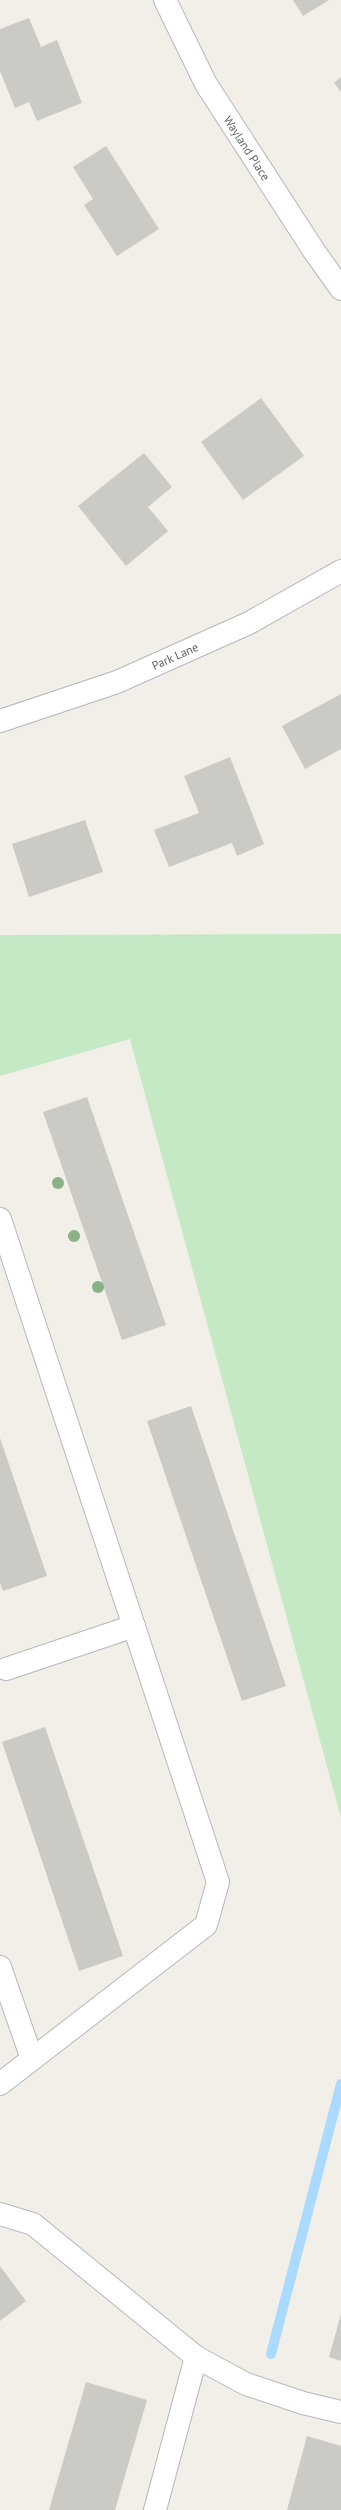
<svg xmlns="http://www.w3.org/2000/svg" width="341" height="2510" font-family="'PT Sans',sans-serif">
<rect width="100%" height="100%" fill="#f1efe8"/>
<!-- green -->
<polygon fill="#c5e8c5" points="341,934 341,1818 130,1039 0,1076 0,935"/>
<g fill="none" stroke-linecap="round" stroke-linejoin="round">
<!-- stream -->
<polyline stroke="#aadaff" stroke-width="10" points="271,2354 341,2084"/>
</g>
<!-- building -->
<g fill="#cccac5">
<polygon points="293,0 329,0 303,16"/>
<polygon points="29,18 41,47 57,40 82,103 37,121 29,102 15,108 0,71 0,29"/>
<polygon points="341,77 341,92 334,83"/>
<polygon points="106,146 159,229 117,256 84,205 93,199 73,167"/>
<polygon points="261,398 304,456 243,500 201,442"/>
<polygon points="144,453 172,487 148,507 168,531 126,566 78,506"/>
<polygon points="341,694 341,749 305,769 282,726"/>
<polygon points="230,757 264,844 237,856 232,843 169,867 154,830 199,813 184,776"/>
<polygon points="85,820 103,872 29,897 12,844"/>
<polygon points="87,1097 166,1325 122,1340 43,1112"/>
<polygon points="191,1406 286,1686 242,1701 147,1421"/>
<polygon points="0,1438 47,1576 3,1591 0,1583"/>
<polygon points="45,1727 123,1956 79,1971 2,1742"/>
<polygon points="0,2266 26,2301 0,2321"/>
<polygon points="341,2314 341,2361 329,2357"/>
<polygon points="86,2382 147,2400 115,2510 49,2510"/>
<polygon points="307,2436 341,2446 341,2510 287,2510"/>
</g>
<g fill="none" stroke-linecap="round" stroke-linejoin="round">
<defs>
<g id="minor">
<polyline points="165,0 206,84 314,251 341,289"/>
<polyline points="0,721 117,682 249,623 341,571"/>
<polyline points="0,1219 218,1882 206,1925 0,2084"/>
<polyline points="6,1669 134,1626"/>
<polyline points="0,1967 32,2059"/>
<polyline points="0,2214 33,2224 196,2357 155,2510"/>
<polyline points="196,2357 246,2384 303,2403 341,2412"/>
</g>
</defs>
<!-- minor casing -->
<use href="#minor" stroke="#b5b8bc" stroke-width="24"/>
<!-- minor -->
<use href="#minor" stroke="#fff" stroke-width="22"/>
</g>
<!-- trees -->
<g fill="#89b387">
<circle cx="58" cy="1183" r="6"/>
<circle cx="74" cy="1236" r="6"/>
<circle cx="98" cy="1287" r="6"/>
</g>
<g text-anchor="middle" dominant-baseline="central" stroke-width="3" stroke-linejoin="round" paint-order="stroke">
<!-- street labels -->
<g font-size="12" fill="#5f6368" stroke="#fff">
<text transform="translate(247 148) rotate(57)">Wayland Place</text>
<text transform="translate(175 656) rotate(-24)">Park Lane</text>
</g>
</g>
</svg>
